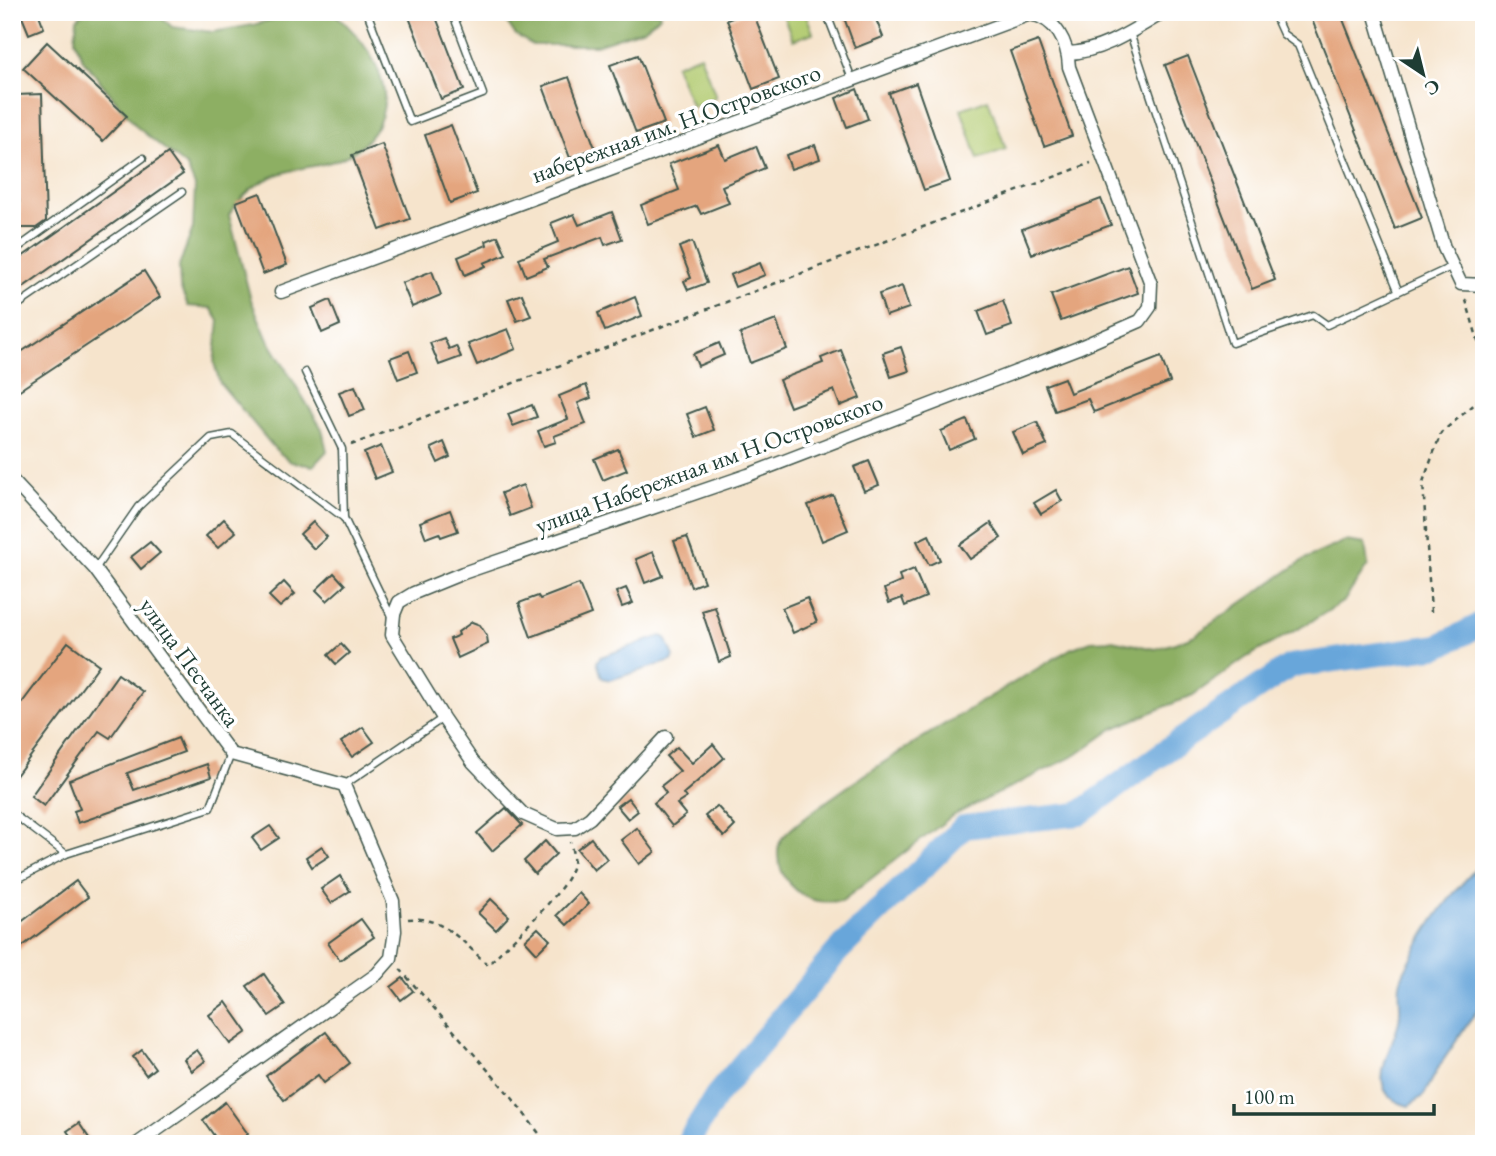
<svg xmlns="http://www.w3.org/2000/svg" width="1496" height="1156" font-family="'EB Garamond',serif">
<rect width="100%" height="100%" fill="#fff"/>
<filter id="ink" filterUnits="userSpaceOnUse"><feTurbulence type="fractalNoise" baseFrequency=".0143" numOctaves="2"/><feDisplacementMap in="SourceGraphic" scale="14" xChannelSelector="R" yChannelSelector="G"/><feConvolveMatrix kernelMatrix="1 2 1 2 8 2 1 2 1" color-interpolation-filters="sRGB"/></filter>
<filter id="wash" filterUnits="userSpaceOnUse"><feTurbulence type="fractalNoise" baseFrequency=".00686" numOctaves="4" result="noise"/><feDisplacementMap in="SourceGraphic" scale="28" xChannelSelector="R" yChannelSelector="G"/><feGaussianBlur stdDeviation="1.57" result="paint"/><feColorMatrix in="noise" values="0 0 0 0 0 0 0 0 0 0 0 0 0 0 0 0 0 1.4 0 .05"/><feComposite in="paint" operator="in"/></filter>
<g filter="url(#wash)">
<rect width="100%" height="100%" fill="#f6e4cc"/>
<!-- green -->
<g fill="#b2cb71" stroke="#688452" stroke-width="2">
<polygon points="782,12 805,12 813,33 793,40"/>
<polygon points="700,55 716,97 692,107 675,65"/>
<polygon points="988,99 1006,149 978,159 961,109"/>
</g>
<!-- forest -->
<g fill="#8daf63" stroke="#56764c" stroke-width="2">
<path d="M84,12H151L158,14L172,27L213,32L253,25L297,12H333C356,32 380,60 384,92C387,122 367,148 340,159C320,167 297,167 277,175C255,183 241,196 229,215L251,300L267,338L322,429L327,451L313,466L291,462L275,449L220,383L214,363L219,321L211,308L188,306L180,287L179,266L193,228L195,186L187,167L137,127L83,60L75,40L77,19Z"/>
<polygon points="500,12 659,12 660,16 644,29 596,45 532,45 515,34"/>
<path d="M1345,541L1365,544L1368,565L1344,601L1307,624L1247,657L1193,695L1114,728L1076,755L952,816L842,901C818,903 807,902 790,884C780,873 774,854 781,840C787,830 820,806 830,799C907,744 989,698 1070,649L1091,641L1112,640L1155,649L1175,643L1195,635L1305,559Z"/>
</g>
<!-- water -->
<g fill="#67a6da" stroke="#437287" stroke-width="2">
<polygon points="661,636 666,638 674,656 672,661 610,680 602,678 597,662 600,657"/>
<path d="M1484,860V1000L1440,1065L1424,1095L1409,1106C1361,1094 1391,1053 1399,1021C1402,1009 1398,996 1400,984C1401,976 1407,967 1411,959C1430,920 1454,891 1484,860Z"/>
</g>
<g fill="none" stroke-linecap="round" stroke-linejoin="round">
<!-- river -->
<polyline stroke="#67a6da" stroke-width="24" points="687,1144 716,1096 837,952 964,827 1079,814 1171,747 1290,666 1439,646 1484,623"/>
</g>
<g id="blocks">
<!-- building -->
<g fill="#e4a57e">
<polygon points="20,12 38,12 44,28 29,34"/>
<polygon points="407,12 434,12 464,90 441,99"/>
<polygon points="747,12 753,12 779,79 753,89 727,20"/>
<polygon points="842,12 873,12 883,37 855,48"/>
<polygon points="1309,12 1340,12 1422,218 1395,229"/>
<polygon points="1038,41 1072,136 1044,146 1010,51"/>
<polygon points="47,42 127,116 103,141 23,68"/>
<polygon points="638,55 664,123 636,133 610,65"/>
<polygon points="1188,56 1275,280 1252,289 1165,65"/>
<polygon points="569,77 595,148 570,158 543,86"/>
<polygon points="916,83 950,181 924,190 889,93"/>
<polygon points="857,89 868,119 847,127 836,98"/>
<polygon points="42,94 46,221 36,228 20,228 16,95"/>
<polygon points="451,125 477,193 450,203 425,135"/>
<polygon points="382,144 410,219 380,230 352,155"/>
<polygon points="719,145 725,159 756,146 765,168 722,186 729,203 701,214 697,206 648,224 641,205 679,190 669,164"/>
<polygon points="815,145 820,159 791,169 786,155"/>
<polygon points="168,153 183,174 12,295 12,264"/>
<polygon points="260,193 287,265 263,274 236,202"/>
<polygon points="1101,199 1111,225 1032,254 1022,229"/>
<polygon points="612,212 622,239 605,245 602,237 544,259 548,267 526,276 519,258 558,242 551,223 574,214 579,225"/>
<polygon points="498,236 506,254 484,263 486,266 465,275 458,257 487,245 486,241"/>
<polygon points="692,242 707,283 688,290 684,281 691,278 679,247"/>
<polygon points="760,263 765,275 735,287 730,275"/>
<polygon points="1128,266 1138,293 1061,321 1051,295"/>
<polygon points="144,271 160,297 12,395 12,358"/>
<polygon points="432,271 441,295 412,307 402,283"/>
<polygon points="902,286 909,308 886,316 879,294"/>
<polygon points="522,294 531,316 517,321 508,299"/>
<polygon points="635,297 642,316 605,331 598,313"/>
<polygon points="330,300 340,325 322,333 312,308"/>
<polygon points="1003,301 1012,326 987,335 978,311"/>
<polygon points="776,320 787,349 750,363 740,334"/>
<polygon points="508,329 516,349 477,365 468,344"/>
<polygon points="444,338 449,349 456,346 461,357 439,365 430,343"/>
<polygon points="719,343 724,355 698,366 693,354"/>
<polygon points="901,347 909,371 891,377 883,353"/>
<polygon points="841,350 860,398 840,406 834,390 790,407 779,380 823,363 821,358"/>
<polygon points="409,351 417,372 398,379 390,358"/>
<polygon points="1161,357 1170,382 1094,412 1088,399 1055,411 1045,385 1064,378 1070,393"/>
<polygon points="586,385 591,398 578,403 586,424 554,436 556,442 544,446 538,431 568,419 559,396"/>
<polygon points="355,386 365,410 349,416 339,392"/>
<polygon points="532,405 537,417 513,426 508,414"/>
<polygon points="705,407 714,430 696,437 687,414"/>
<polygon points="967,420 975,439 949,450 941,431"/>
<polygon points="1037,422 1047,445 1023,455 1013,432"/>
<polygon points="444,442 450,457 438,463 431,448"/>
<polygon points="381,446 392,472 375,479 364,453"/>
<polygon points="618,449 627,470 603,480 594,459"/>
<polygon points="869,461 879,485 864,491 854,467"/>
<polygon points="523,485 531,508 510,516 501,493"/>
<polygon points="1056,490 1062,501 1041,514 1034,503"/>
<polygon points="833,495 848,530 822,541 808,505"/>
<polygon points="450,510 458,531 441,537 439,533 426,538 420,522"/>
<polygon points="224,519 236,532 218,548 206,536"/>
<polygon points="313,522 327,537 314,549 300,534"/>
<polygon points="991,523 1001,538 970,559 960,545"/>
<polygon points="929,535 940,560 929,565 917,541"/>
<polygon points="687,537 704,582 691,587 674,541"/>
<polygon points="150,542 160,553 141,569 131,557"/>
<polygon points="653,552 663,576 645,583 636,559"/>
<polygon points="914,569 926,597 905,606 902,598 889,603 884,589 901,582 899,575"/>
<polygon points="334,573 345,585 327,601 316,590"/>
<polygon points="284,582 295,594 280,607 269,596"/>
<polygon points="579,584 591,614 531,637 519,603 538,596 540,599"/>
<polygon points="626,588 633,603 622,607 616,592"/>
<polygon points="807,598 817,622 793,633 782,608"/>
<polygon points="715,607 731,657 719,662 702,611"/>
<polygon points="472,622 480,625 487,636 488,644 458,658 450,639 459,635 458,632"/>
<polygon points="68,642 99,665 12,781 12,716"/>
<polygon points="341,644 349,653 336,664 328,655"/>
<polygon points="118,674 143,692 110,738 99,731 44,806 31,796"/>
<polygon points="363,727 374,742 352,757 341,742"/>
<polygon points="178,738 184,752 127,773 134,790 207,764 211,777 78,823 74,811 80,809 69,780"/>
<polygon points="713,744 724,758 683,794 686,798 677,804 686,815 672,826 654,803 666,793 661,786 680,771 666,756 677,747 692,763"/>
<polygon points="628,798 638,811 628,819 617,806"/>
<polygon points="717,806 735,826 724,837 705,816"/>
<polygon points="506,808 522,825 492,851 477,833"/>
<polygon points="270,826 279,838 261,850 252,838"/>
<polygon points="637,828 655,852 639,864 621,840"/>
<polygon points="591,838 607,859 594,870 577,849"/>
<polygon points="545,841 556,854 535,874 524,861"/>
<polygon points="322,846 329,856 312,867 306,857"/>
<polygon points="340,876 350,891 331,903 321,889"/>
<polygon points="76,881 88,897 12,954 12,929"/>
<polygon points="579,893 589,904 567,925 557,915"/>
<polygon points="491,899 509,916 496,930 478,913"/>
<polygon points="361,919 374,937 340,960 328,943"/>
<polygon points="538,928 550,940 537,953 525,940"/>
<polygon points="264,974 285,1005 269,1016 247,986"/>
<polygon points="403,978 413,991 401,1000 391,987"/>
<polygon points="226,1002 247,1032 230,1044 209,1015"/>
<polygon points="326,1032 350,1063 324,1083 318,1075 284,1100 266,1076"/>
<polygon points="142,1050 155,1068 146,1075 133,1057"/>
<polygon points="197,1050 205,1061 192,1071 184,1059"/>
<polygon points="225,1102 248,1134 235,1144 220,1144 203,1120"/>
<polygon points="79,1123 93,1144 76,1144 67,1131"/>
</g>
</g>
</g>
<g filter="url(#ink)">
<use href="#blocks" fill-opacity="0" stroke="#3f564b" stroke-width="2"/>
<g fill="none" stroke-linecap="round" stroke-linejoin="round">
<defs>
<g id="service">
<polyline points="367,12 410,122 483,94 452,12"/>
<polyline points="826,12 852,79"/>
<polyline points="1273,12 1283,34 1298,45 1398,290"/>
<polyline points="1130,33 1232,343 1313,315 1327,325 1453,266"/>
<polyline points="12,252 143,158"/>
<polyline points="12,309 182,192"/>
<polyline points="305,372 342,449 344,518 391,616"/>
<polyline points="95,569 138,507 211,438 232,434 344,518"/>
<polyline points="344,785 443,718"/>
<polyline points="12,813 66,854"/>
<polyline points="12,882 66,854 210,808 231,754"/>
</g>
<g id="minor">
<polyline points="1374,12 1444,248 1461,284 1484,285"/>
<path d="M1068,53C1102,52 1135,29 1164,12"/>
<path d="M281,292L1030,14C1056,18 1068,43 1069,67L1151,284L1150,307L1140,321L1078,348L748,475L463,573L414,593L399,602L394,614L392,635L443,718L473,762L523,814L557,829L575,828L590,818L666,737"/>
<polyline points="12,480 95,569 231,754 344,785 393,901 395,931 391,958 377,974 137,1144"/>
</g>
</defs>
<!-- service casing -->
<use href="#service" stroke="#3f564b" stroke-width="9"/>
<!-- minor casing -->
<use href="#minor" stroke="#3f564b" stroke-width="15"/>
<!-- path -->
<g stroke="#3f564b" stroke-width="2.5" stroke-dasharray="5 5" stroke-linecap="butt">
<polyline points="1472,12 1484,62"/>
<polyline points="1475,12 1484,28"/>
<polyline points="351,445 1091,163"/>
<polyline points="1431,612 1423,482 1441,433 1477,402 1482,354 1465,297"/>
<path d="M408,919C442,915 465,944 488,965C509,942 568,892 573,864C574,857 572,849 570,842"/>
<polyline points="400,969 513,1099 547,1144"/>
<polyline points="12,1129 22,1144"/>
</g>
<!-- service -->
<use href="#service" stroke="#fff" stroke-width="6"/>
<!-- minor -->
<use href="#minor" stroke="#fff" stroke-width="12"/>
</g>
</g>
<g text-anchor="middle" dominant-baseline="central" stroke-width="7" stroke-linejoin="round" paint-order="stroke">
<!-- street labels -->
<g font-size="24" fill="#1f3d34" stroke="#fff">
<text transform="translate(676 123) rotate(-20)">набережная им. Н.Островского</text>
<text transform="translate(709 463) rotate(-20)">улица Набережная им Н.Островского</text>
<text transform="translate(190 662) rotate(54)">улица Песчанка</text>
</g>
</g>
<!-- margin -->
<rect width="1496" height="1156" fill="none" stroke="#fff" stroke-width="42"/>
<!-- north arrow -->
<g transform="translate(1423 74) rotate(145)" stroke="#ffffff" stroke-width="5" paint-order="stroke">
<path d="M0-5L12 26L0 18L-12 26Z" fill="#1f3d34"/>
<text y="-10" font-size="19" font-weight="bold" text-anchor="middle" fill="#1f3d34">С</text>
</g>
<!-- scale -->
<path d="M1234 1104v10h200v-10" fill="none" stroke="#1f3d34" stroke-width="3.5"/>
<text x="1244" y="1104" font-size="21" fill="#1f3d34" stroke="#ffffff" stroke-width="5" paint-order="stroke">100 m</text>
</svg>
